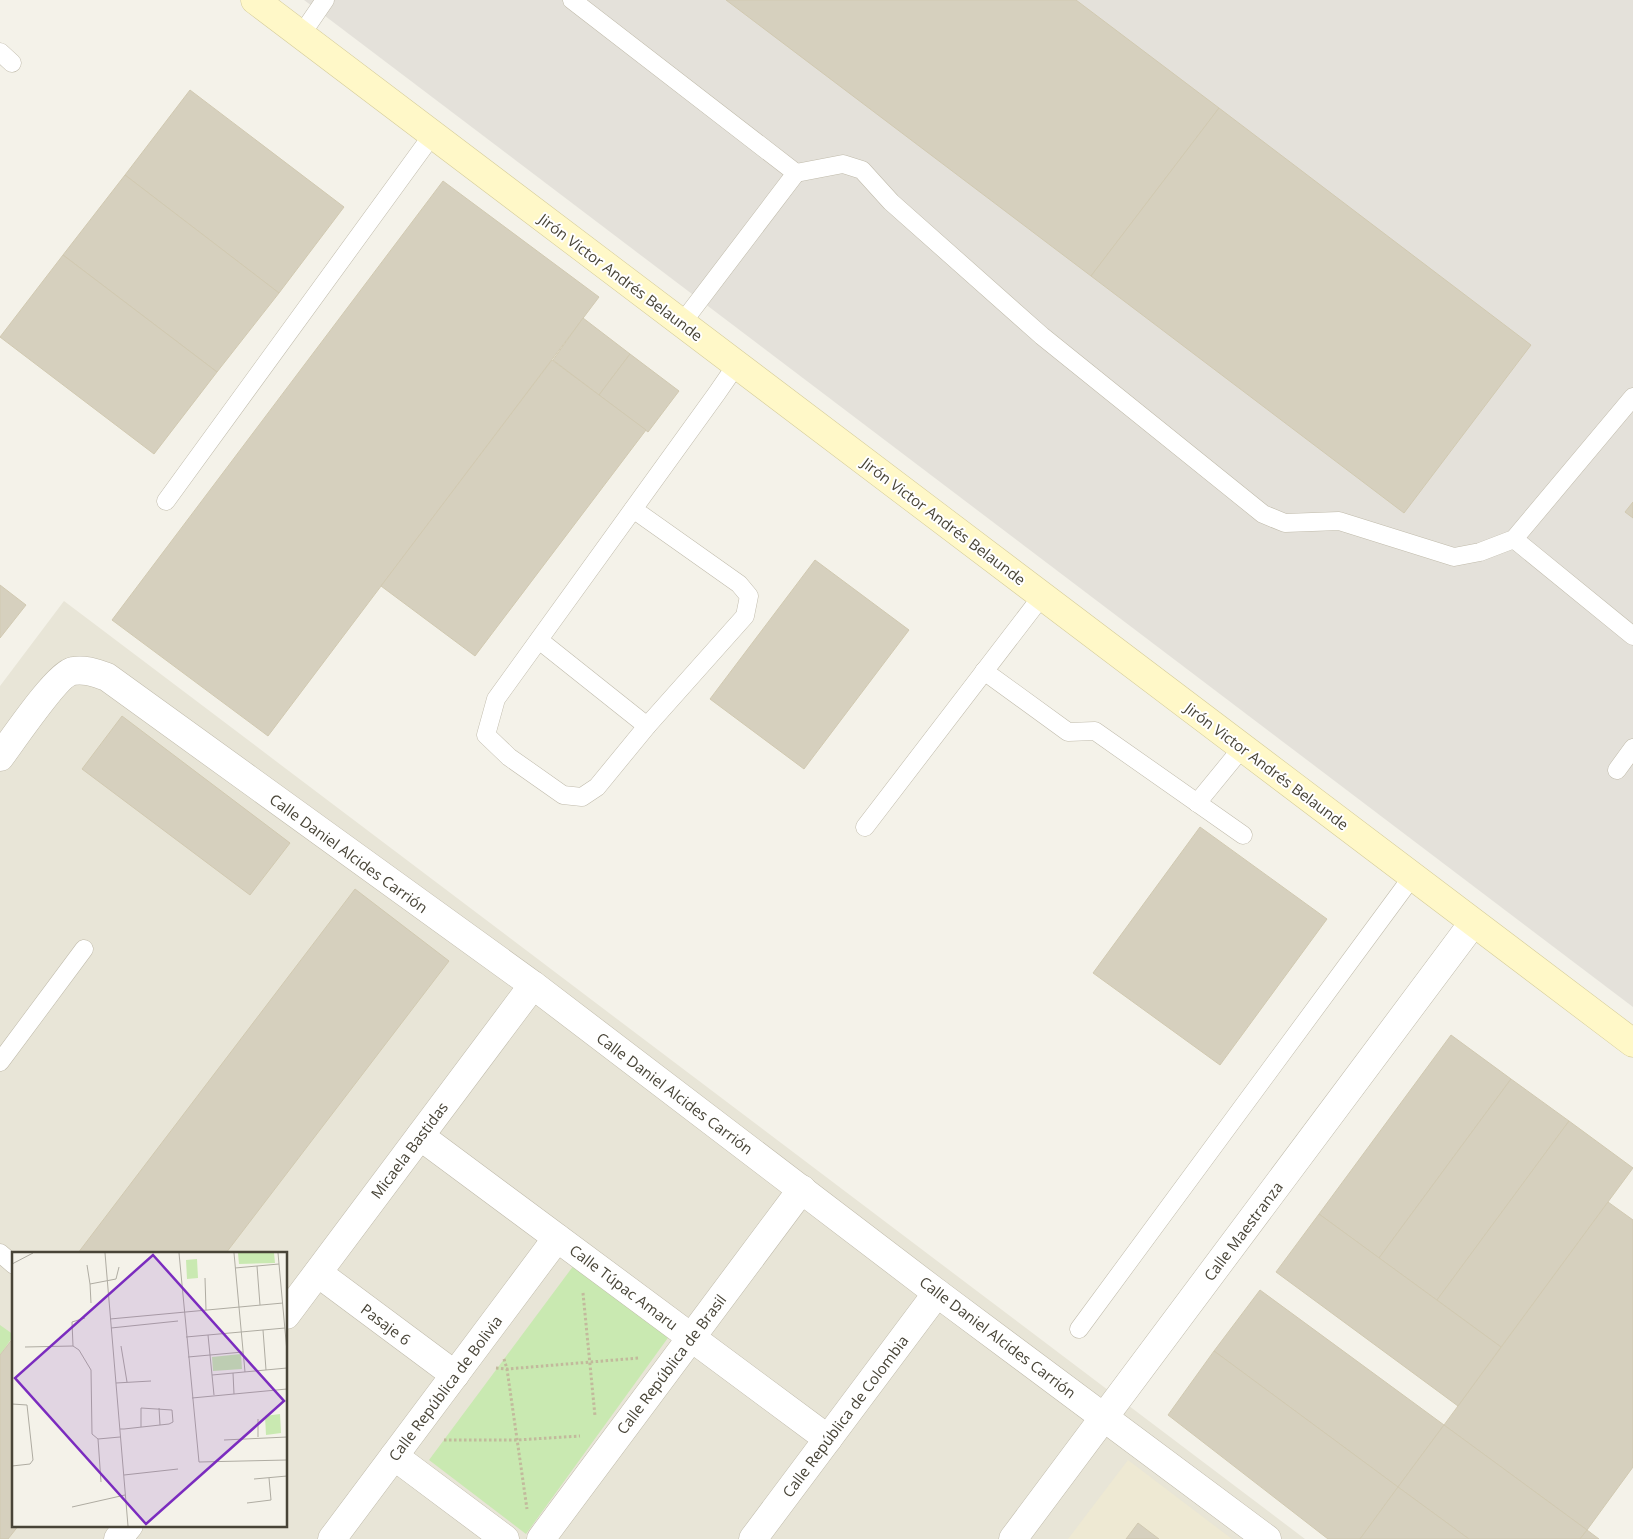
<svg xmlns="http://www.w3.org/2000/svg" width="1633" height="1539" font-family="'Open Sans',sans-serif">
<rect width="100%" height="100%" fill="#f4f2e9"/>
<!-- residential -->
<path fill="#e8e5d7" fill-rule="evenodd" d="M64,601L1305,1539H0V686ZM14,1253H286V1525H14Z"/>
<!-- industrial -->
<polygon fill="#e4e1da" points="304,0 1633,0 1633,1007"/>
<!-- education -->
<polygon fill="#eee9d3" points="1128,1460 1232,1539 1068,1539"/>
<!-- green -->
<g fill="#c9e9b1">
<polygon points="574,1265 670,1335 526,1534 429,1460"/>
<polygon points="0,1325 14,1335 0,1355"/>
</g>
<!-- building -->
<g fill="#d6d0be" stroke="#d1c9b1">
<polygon points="726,0 1076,0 1219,108 1091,276"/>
<polygon points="190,90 344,207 279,293 125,175"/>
<polygon points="1219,108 1531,345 1404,513 1091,276"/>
<polygon points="125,175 279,293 217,372 63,255"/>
<polygon points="443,181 599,297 268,736 112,620"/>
<polygon points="63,255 217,372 154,454 0,337"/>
<polygon points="583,318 630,354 599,395 553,360"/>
<polygon points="630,354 679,391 648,432 599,395"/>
<polygon points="552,360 646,430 475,656 381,586"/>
<polygon points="1633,502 1633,518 1625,512"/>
<polygon points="815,560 909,630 804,769 710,699"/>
<polygon points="0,585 26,605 0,638"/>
<polygon points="122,716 290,843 250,895 82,769"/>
<polygon points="1200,827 1327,919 1220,1065 1093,973"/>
<polygon points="355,889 449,961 226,1253 78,1253"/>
<polygon points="1451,1035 1511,1079 1379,1258 1319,1214"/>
<polygon points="1511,1079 1569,1121 1437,1300 1379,1258"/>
<polygon points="1569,1121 1633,1168 1501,1347 1437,1300"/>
<polygon points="1608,1202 1633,1220 1633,1467 1587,1530 1444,1425"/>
<polygon points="1319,1214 1501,1347 1458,1406 1276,1272"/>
<polygon points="1260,1290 1444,1425 1398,1487 1214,1351"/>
<polygon points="14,1337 14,1525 19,1525 8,1539 0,1539 0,1355"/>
<polygon points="1214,1351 1398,1487 1360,1539 1328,1539 1168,1415"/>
<polygon points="1444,1425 1587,1530 1580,1539 1469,1539 1398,1487"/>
<polygon points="1398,1487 1469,1539 1360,1539"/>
<polygon points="1138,1523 1159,1539 1126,1539"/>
<polygon points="1587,1530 1599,1539 1580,1539"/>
</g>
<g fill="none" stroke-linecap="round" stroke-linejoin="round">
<defs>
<g id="lane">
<polyline points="572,0 796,173 682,323"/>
<polyline points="301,35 325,0"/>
<polyline points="0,52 12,63"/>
<polyline points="796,173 843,164 862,170 891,202 1042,336 1263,514 1285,523 1339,521 1454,557 1480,552 1514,539 1633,397"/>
<polyline points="166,501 433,134"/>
<polyline points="633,509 739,584 749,596 745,616 647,726 597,787 582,797 563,795 509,757 486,735 496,699 717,393 737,364"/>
<polyline points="1514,539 1633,636"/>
<polyline points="539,640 647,726"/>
<polyline points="984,671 1068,732 1095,731 1243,835"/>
<polyline points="1617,770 1633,748"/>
<polyline points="1197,803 1242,748"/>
<polyline points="865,827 1042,596"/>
<polyline points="0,1062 84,949"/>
<polyline points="0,1253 14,1265"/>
<polyline points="1079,1329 1412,877"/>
</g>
<g id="street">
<path d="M0,757C12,741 57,674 73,671C86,669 95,673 107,677L533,985L937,1293L1267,1539"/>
<polyline points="420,1136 828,1439"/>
<polyline points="318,1273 455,1375"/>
<polyline points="286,1315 533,985"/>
<polyline points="394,1456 505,1539"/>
<polyline points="118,1539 129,1525"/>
<polyline points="332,1539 557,1238"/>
<polyline points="541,1539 802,1189"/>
<polyline points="753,1539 937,1293"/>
<polyline points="1013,1539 1473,923"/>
</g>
<polyline id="secondary" points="255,0 1633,1043"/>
</defs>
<!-- lane casing -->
<use href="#lane" stroke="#c0bbab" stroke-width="19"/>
<!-- street casing -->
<use href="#street" stroke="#c0bbab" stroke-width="29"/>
<!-- secondary casing -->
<use href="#secondary" stroke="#d5cc99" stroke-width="29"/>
<!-- path -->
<g stroke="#c2b99c" stroke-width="3" stroke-dasharray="2.5 2.5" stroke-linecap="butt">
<polyline points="583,1293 595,1416"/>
<polyline points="504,1359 507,1369 527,1509"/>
<polyline points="496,1368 507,1369 639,1358"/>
<polyline points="444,1440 517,1440 580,1436"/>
</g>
<!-- lane -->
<use href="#lane" stroke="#fff" stroke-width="18"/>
<!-- street -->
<use href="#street" stroke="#fff" stroke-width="28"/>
<!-- secondary -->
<use href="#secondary" stroke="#fff8c8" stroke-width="28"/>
</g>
<g text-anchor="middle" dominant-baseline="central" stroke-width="4" stroke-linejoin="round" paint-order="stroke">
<!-- street labels -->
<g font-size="15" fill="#484437" stroke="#fff">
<text transform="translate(621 277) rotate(37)">Jirón Victor Andrés Belaunde</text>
<text transform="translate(944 521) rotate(37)">Jirón Victor Andrés Belaunde</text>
<text transform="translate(1267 766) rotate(37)">Jirón Victor Andrés Belaunde</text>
<text transform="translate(349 853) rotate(36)">Calle Daniel Alcides Carrión</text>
<text transform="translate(675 1093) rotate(37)">Calle Daniel Alcides Carrión</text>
<text transform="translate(409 1150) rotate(-53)">Micaela Bastidas</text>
<text transform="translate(1243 1231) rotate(-53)">Calle Maestranza</text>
<text transform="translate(624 1287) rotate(37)">Calle Túpac Amaru</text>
<text transform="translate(386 1324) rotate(37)">Pasaje 6</text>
<text transform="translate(998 1337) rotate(37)">Calle Daniel Alcides Carrión</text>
<text transform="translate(671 1364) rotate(-53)">Calle República de Brasil</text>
<text transform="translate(445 1388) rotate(-53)">Calle República de Bolivia</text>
<text transform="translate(845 1416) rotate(-53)">Calle República de Colombia</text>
</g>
</g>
<!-- overview -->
<g transform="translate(12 1252)">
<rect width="275" height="275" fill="#f4f2e9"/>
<path d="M226,1H262L263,11L227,12ZM185,7L186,26L175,27L174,8ZM229,102L230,117L201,119L200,105ZM268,162L269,181L254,183L253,164Z" fill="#c9e9b1"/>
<path fill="none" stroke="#afaca2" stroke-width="1" d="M93,1L116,274M167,1L187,210L275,208M222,1L233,120M266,1L275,100M0,12L21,1M75,13L78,32M245,14L248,53M223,16L267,12M193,26L194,58M79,51L78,32L104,27L107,15M98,67L271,51M99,76L166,69M251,78L254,118M196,83L202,143M174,85L273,76M61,94L60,70L73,66M109,94L115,130M13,95L61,94L67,98L79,118L80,182L86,187M176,105L231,100M221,121L222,142M200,123L275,116M104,131L139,129M180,146L275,137M0,152L15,153L21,208L18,212L0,214M147,156L148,173M246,167V185M108,177H112L157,172L161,170L160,158L129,156V175M212,188L275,185M112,223L166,217M242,227L275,224M89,230L86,187L108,185M235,251L259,248L257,226M60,255L113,243"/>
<path fill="#7b2cbf" fill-opacity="0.15" stroke="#7b2cbf" stroke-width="2.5" d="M141,3L272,149L134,272L3,126Z"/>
<rect width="275" height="275" fill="none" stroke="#484437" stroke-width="2.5"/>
</g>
</svg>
